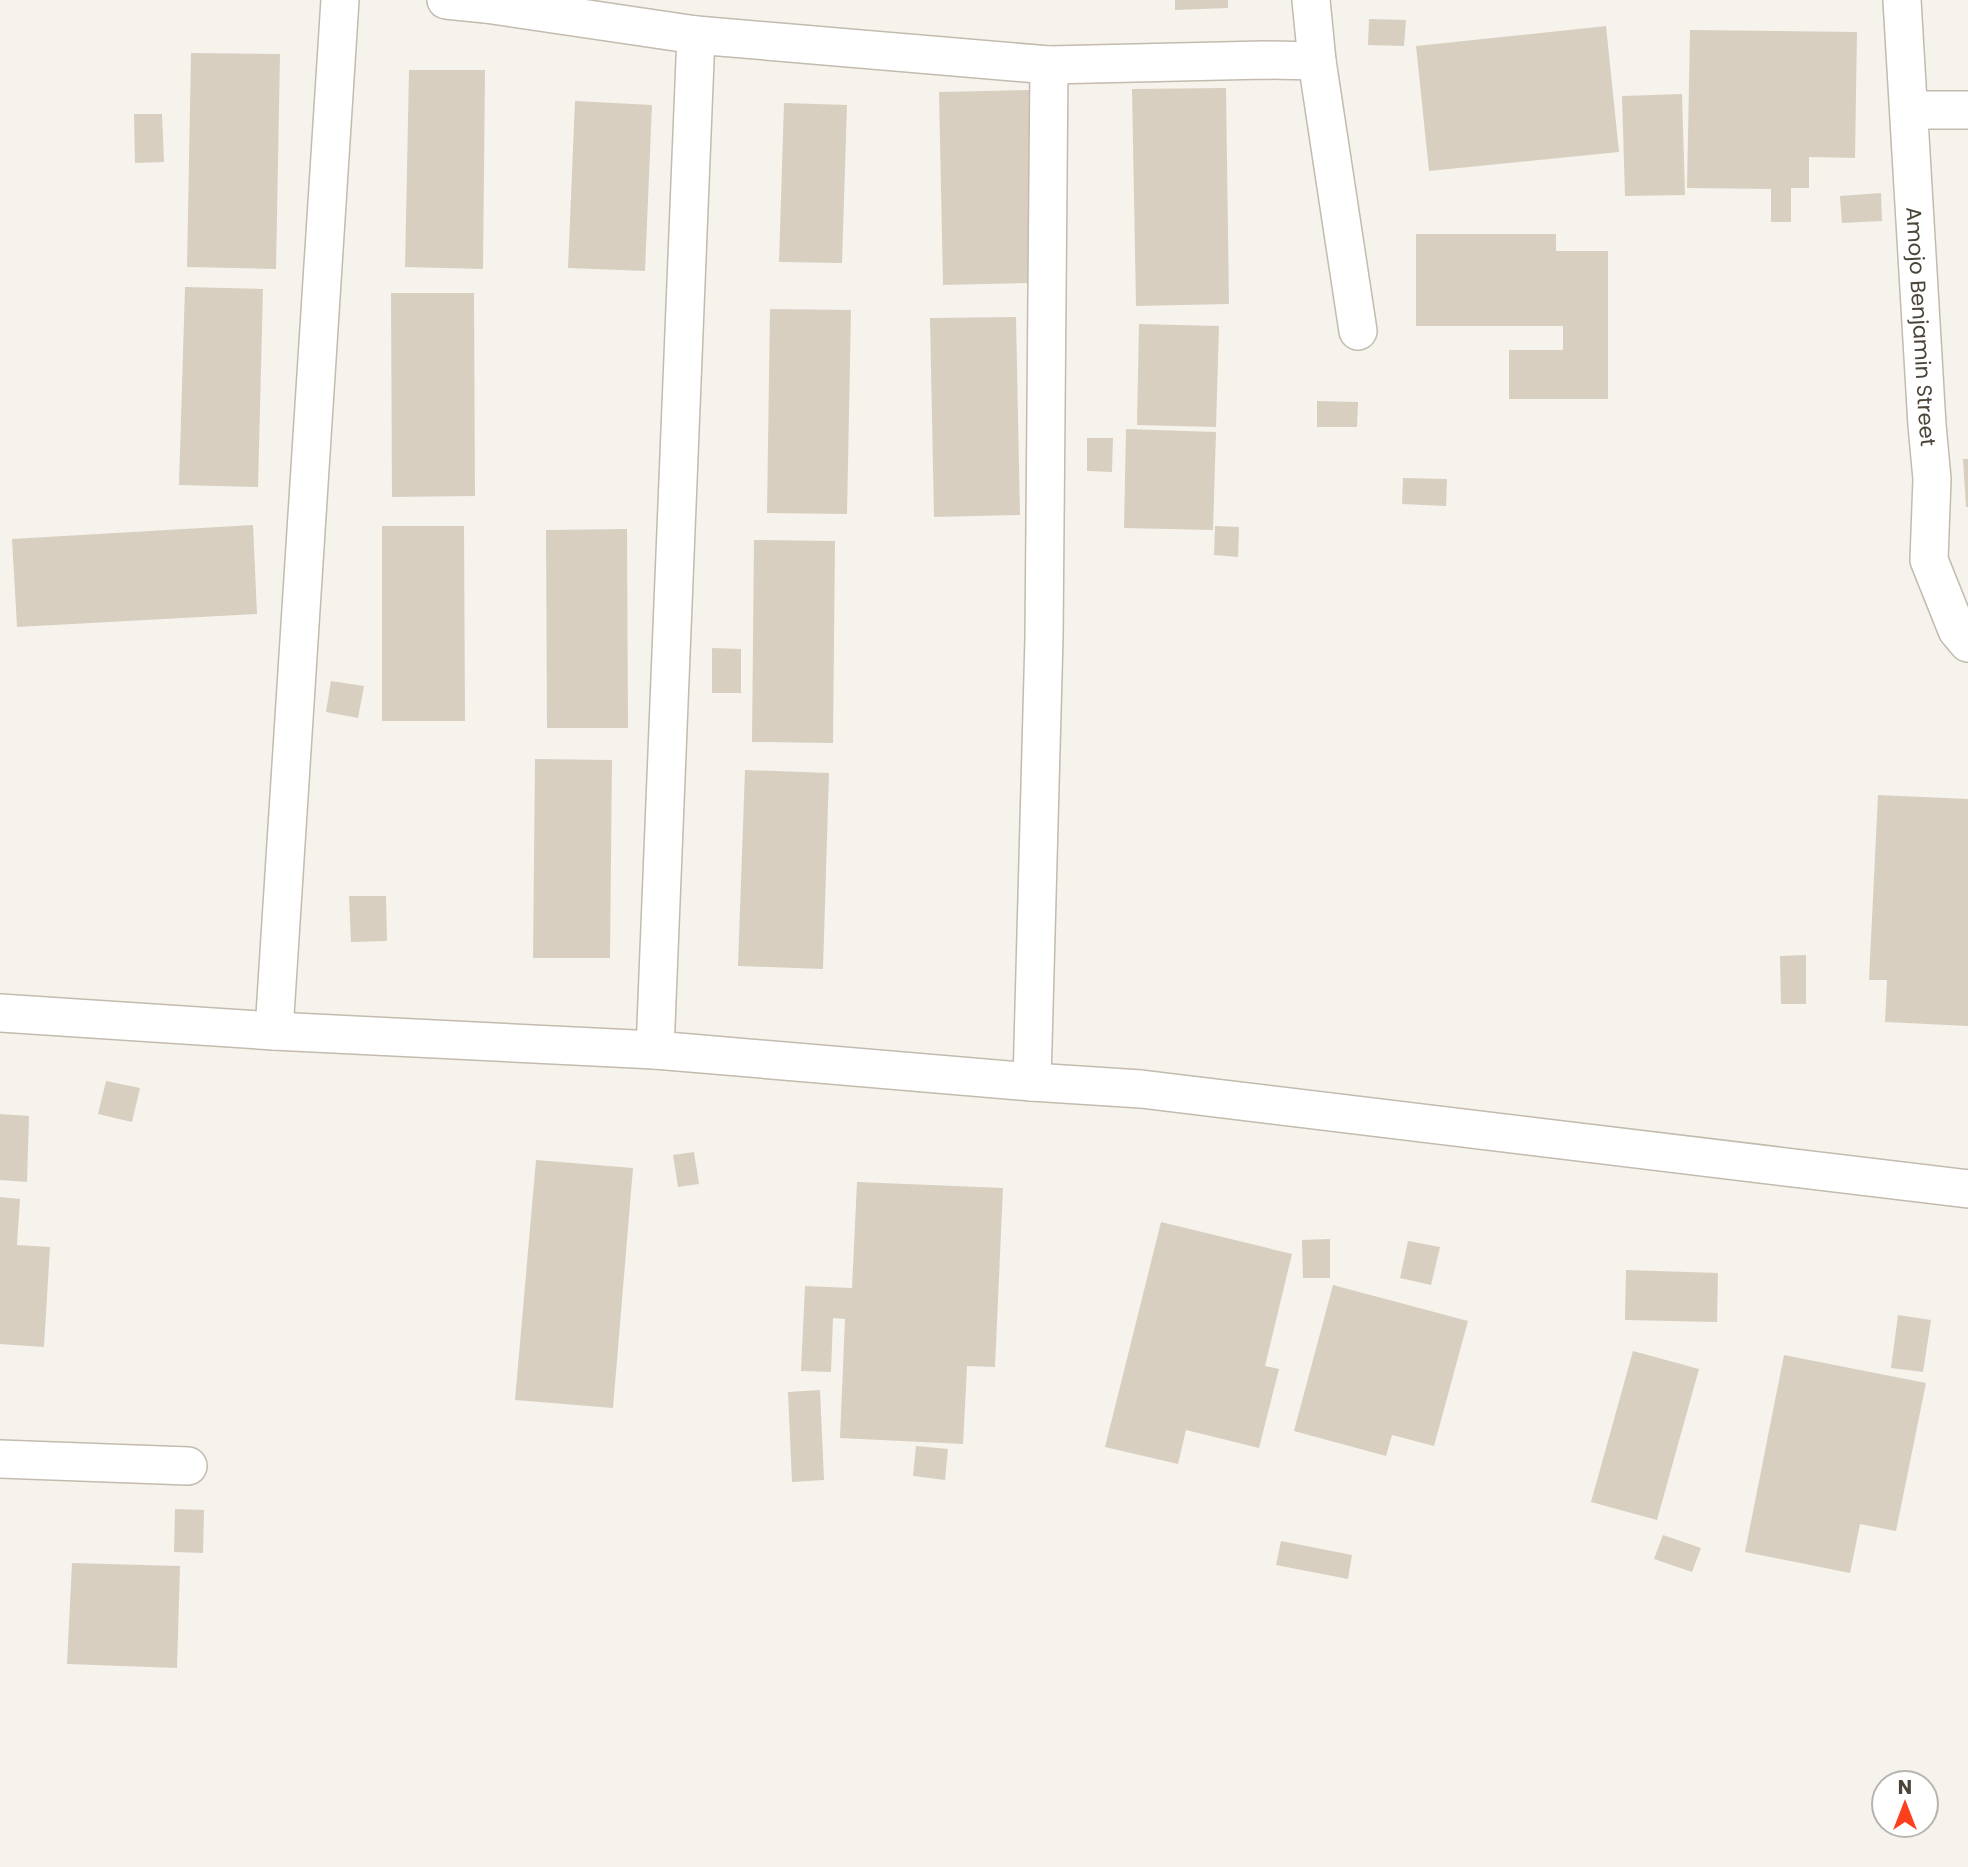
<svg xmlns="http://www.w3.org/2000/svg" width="1968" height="1867" font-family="Poppins,sans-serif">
<rect width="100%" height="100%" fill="#f6f3ec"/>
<!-- building -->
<g fill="#d8cfc1">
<polygon points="1175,0 1228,0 1228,8 1175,10"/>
<polygon points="1369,19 1406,20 1404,46 1368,45"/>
<polygon points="1606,26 1619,152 1429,171 1416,46"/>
<polygon points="1690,30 1857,32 1855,158 1809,157 1809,188 1791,188 1791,222 1771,222 1771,189 1687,188"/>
<polygon points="191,53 280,54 276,269 187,267"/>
<polygon points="409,70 485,70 483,269 405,267"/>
<polygon points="1226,88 1229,304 1136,306 1132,89"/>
<polygon points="1029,90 1032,283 943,285 939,92"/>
<polygon points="1682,94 1685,195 1625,196 1622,96"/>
<polygon points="575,101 652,105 645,271 568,268"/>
<polygon points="784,103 847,105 842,263 779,262"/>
<polygon points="134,114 162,114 164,162 135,163"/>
<polygon points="1881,193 1882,221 1842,223 1840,196"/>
<polygon points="1416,234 1556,234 1556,251 1608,251 1608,399 1509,399 1509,350 1563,350 1563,326 1416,326"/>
<polygon points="185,287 263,289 258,487 179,485"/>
<polygon points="391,293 474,293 475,496 392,497"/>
<polygon points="770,309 851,310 847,514 767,513"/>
<polygon points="1016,317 1020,515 934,517 930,318"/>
<polygon points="1139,324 1219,326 1216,427 1137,425"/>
<polygon points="1317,401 1358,402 1357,427 1317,427"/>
<polygon points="1126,429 1216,432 1213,530 1124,528"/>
<polygon points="1087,438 1113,438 1112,472 1087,471"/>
<polygon points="1963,459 1968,459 1968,507 1966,507"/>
<polygon points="1403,478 1447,479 1446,506 1402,504"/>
<polygon points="253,525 257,614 17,627 12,539"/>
<polygon points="382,526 464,526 465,721 382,721"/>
<polygon points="1215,526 1239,527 1238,557 1214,555"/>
<polygon points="627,529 628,728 547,728 546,530"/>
<polygon points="754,540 835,541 833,743 752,742"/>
<polygon points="712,648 741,649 741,693 712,693"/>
<polygon points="331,681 364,686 358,718 326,712"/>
<polygon points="535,759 612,760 610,958 533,958"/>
<polygon points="745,770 829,773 823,969 738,966"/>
<polygon points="1878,795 1968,799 1968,1026 1885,1022 1887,980 1869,980"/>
<polygon points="349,896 386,896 387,941 351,942"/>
<polygon points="1806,955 1806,1004 1781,1004 1780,956"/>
<polygon points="106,1081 140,1088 132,1122 98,1114"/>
<polygon points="0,1114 29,1116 27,1182 0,1180"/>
<polygon points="694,1152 699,1184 678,1187 673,1155"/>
<polygon points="536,1160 633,1168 613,1408 515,1400"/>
<polygon points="857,1182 1003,1188 995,1367 967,1366 963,1444 840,1438 845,1319 833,1318 831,1372 801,1371 805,1286 852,1288"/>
<polygon points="0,1197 20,1199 17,1245 50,1247 44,1347 0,1344"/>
<polygon points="1161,1222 1292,1254 1265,1366 1279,1369 1259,1448 1186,1430 1178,1464 1105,1447"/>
<polygon points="1330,1239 1330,1278 1303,1278 1302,1240"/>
<polygon points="1408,1241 1440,1247 1431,1285 1400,1278"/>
<polygon points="1626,1270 1718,1273 1717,1322 1625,1320"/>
<polygon points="1333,1285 1468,1321 1434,1446 1392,1435 1386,1456 1294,1431"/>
<polygon points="1898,1315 1931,1320 1923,1372 1891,1368"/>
<polygon points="1633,1351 1699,1369 1657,1520 1591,1502"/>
<polygon points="1784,1355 1926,1383 1896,1531 1860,1524 1850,1573 1745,1552"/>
<polygon points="820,1390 824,1480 792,1482 788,1392"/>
<polygon points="916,1446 948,1449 945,1480 913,1476"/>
<polygon points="175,1509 204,1510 203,1553 174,1552"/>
<polygon points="1663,1535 1701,1548 1692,1572 1654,1559"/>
<polygon points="1281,1541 1352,1555 1348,1579 1276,1565"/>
<polygon points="72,1563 180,1566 177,1668 67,1664"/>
</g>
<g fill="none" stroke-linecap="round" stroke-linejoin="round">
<defs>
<g id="street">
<polyline points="446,0 486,4 486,0"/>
<path id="s1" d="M1902,0L1927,425L1932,479L1929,560L1957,630L1968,643"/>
<polyline points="486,4 696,35"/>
<polyline points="1317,61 1358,331"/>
<polyline points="1909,110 1968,110"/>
<polyline points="0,1013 274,1031 655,1050 1032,1082 1141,1089 1968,1189"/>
<polyline points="274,1031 340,0"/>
<polyline points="655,1050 696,35 1049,65 1264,60 1317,61 1311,0"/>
<polyline points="1032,1082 1044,638 1049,65"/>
<polyline points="0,1459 188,1466"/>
</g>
</defs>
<!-- street casing -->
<use href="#street" stroke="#c2bbae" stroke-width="40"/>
<!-- street -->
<use href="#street" stroke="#fff" stroke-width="37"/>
</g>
<g text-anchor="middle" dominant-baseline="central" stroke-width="6" stroke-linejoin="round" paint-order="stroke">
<!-- street labels -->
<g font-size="21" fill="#4b4439" stroke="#fff">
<text stroke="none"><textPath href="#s1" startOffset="327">Amojo Benjamin Street</textPath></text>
</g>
</g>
<!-- north arrow -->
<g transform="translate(1905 1804)"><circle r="33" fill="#ffffff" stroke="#b7b4b0" stroke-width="2"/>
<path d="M0-5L12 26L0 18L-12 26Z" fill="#fc3f1d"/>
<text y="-10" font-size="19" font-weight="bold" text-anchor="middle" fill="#4b4439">N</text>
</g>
</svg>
